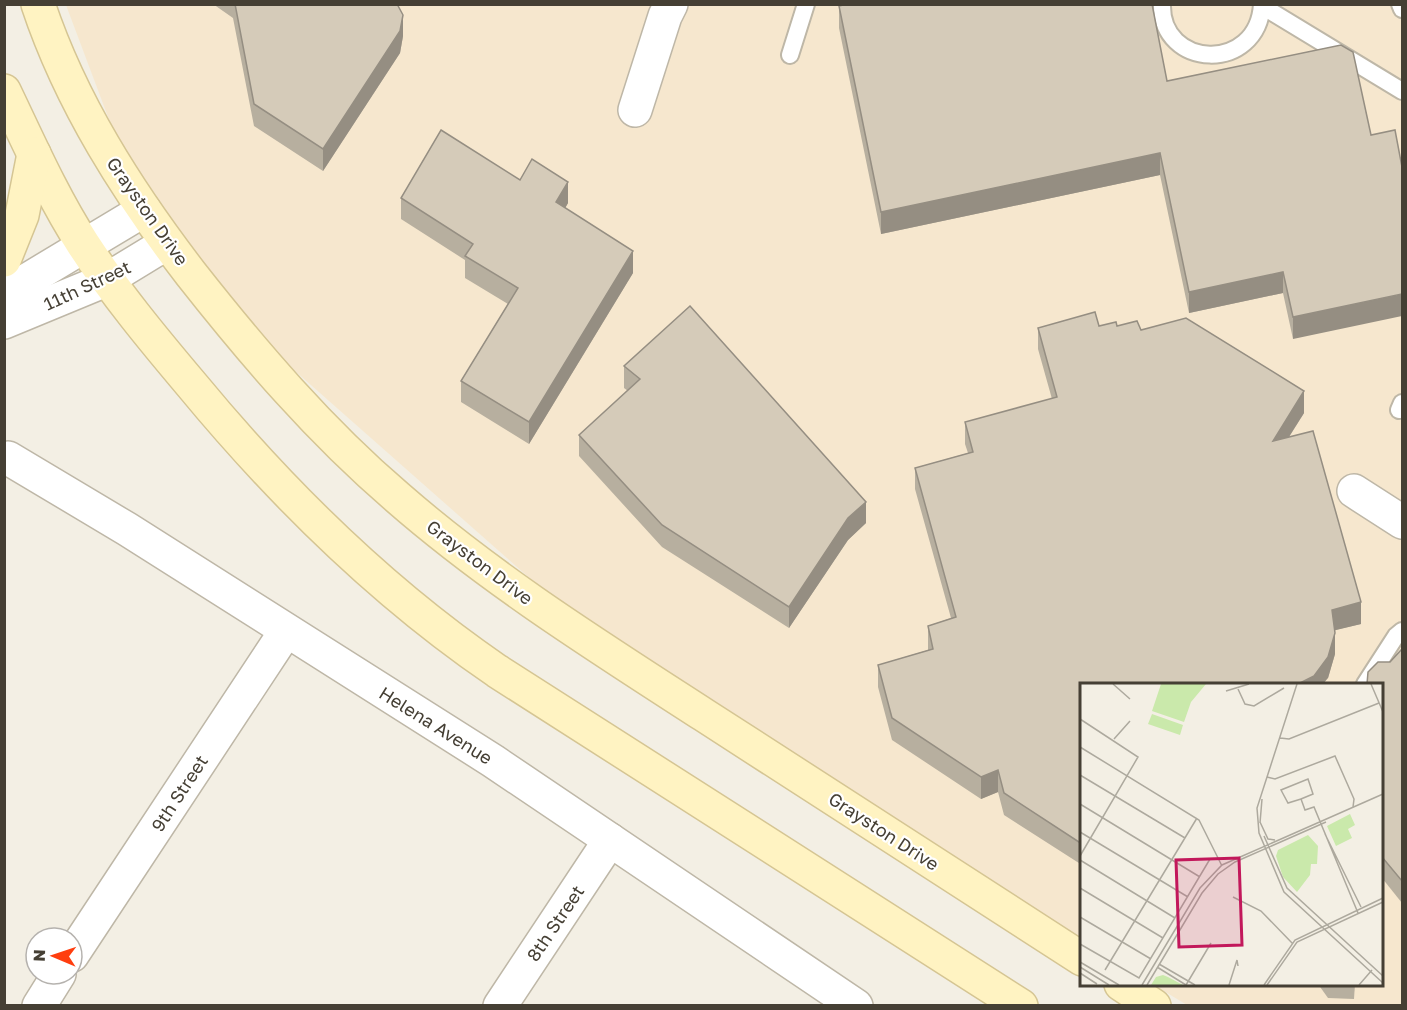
<svg xmlns="http://www.w3.org/2000/svg" width="1407" height="1010" font-family="'Golos Text',sans-serif">
<rect width="100%" height="100%" fill="#f3efe4"/>
<!-- commercial -->
<polygon fill="#f6e7ce" points="66,5 1402,5 1402,1005 1187,1005 1154,985 1382,984 1382,684 1082,684 1081,938 559,604 158,250"/>
<g fill="none" stroke-linecap="round" stroke-linejoin="round">
<defs>
<g id="service">
<path d="M1162,4C1160,69 1258,74 1262,4"/>
<polyline points="1400,4 1402,9"/>
<polyline points="1262,6 1402,91"/>
<polyline points="790,55 806,4"/>
<polyline points="1399,410 1402,403"/>
<polyline points="1365,684 1396,636 1402,631"/>
</g>
<g id="minor">
<polyline points="635,110 665,16 671,4"/>
<polyline points="4,294 144,210"/>
<polyline points="4,322 108,279 167,243"/>
<polyline points="8,458 127,529 493,761 856,1006"/>
<polyline points="1354,491 1402,522"/>
<polyline points="72,955 286,631"/>
<polyline points="39,1006 59,974"/>
<polyline points="500,1006 610,840"/>
</g>
<g id="secondary">
<path d="M38,4C71,103 128,192 191,274C254,354 320,431 397,497C492,580 599,647 704,715C830,796 956,877 1082,959"/>
<path d="M4,91C29,143 52,196 83,244C115,293 153,339 191,384C281,493 380,591 497,671L1021,1006"/>
<polyline points="4,260 22,215 34,154"/>
<polyline points="1121,984 1154,1006"/>
</g>
</defs>
<!-- service casing -->
<use href="#service" stroke="#beb7a7" stroke-width="20"/>
<!-- minor casing -->
<use href="#minor" stroke="#beb7a7" stroke-width="36"/>
<!-- secondary casing -->
<use href="#secondary" stroke="#d5c593" stroke-width="36"/>
<!-- service -->
<use href="#service" stroke="#fff" stroke-width="16"/>
<!-- minor -->
<use href="#minor" stroke="#fff" stroke-width="33"/>
<!-- secondary -->
<use href="#secondary" stroke="#fff3c2" stroke-width="33"/>
</g>
<!-- wall -->
<g fill="#b7af9f">
<polygon points="213,4 397,4 403,36 400,53 323,171 254,126 233,18"/>
<polygon points="839,6 1167,81 1341,45 1293,339 1283,293 1189,313 1160,175 881,234 839,28"/>
<polygon points="401,198 568,203 565,208 633,273 529,444 461,402 461,381 508,304 465,278 465,260 401,219"/>
<polygon points="1117,326 1141,330 1304,413 1289,437 1361,624 1335,630 1335,654 1328,678 1082,684 1082,865 1004,815 998,792 981,799 892,740 878,687 878,665 928,650 928,626 951,618 915,489 915,468 968,453 965,444 965,422 1052,399 1038,349 1038,328"/>
<polygon points="624,366 866,523 848,540 789,628 662,547 579,456 579,435 628,391 624,388"/>
<polygon points="1402,649 1402,903 1382,878 1382,684 1390,662"/>
<polygon points="1318,984 1355,984 1354,999 1328,998"/>
</g>
<!-- shaded-wall -->
<g fill="#958e82">
<polygon points="403,15 403,36 400,53 323,171 323,149"/>
<polygon points="1160,153 1160,175 881,234 881,212"/>
<polygon points="568,182 568,203 556,224 556,202"/>
<polygon points="633,251 633,273 529,444 529,422"/>
<polygon points="1283,272 1283,293 1189,313 1189,292"/>
<polygon points="1402,294 1402,316 1293,339 1293,317"/>
<polygon points="1304,391 1304,413 1273,462 1273,441"/>
<polygon points="866,502 866,523 848,540 789,628 789,607 848,518"/>
<polygon points="1361,602 1361,624 1332,631 1332,610"/>
<polygon points="1335,633 1335,654 1328,678 1323,684 1298,684"/>
<polygon points="998,770 998,792 981,799 981,777"/>
</g>
<!-- building -->
<g fill="#d5cbb9" stroke="#958e82" stroke-width="1.5">
<polygon points="235,4 397,4 403,15 400,31 323,149 254,104"/>
<polygon points="847,4 1152,4 1167,81 1341,45 1353,52 1371,135 1395,130 1402,167 1402,294 1293,317 1283,272 1189,292 1160,153 881,212 839,6"/>
<polygon points="441,130 520,180 532,159 568,182 556,202 633,251 529,422 461,381 518,288 465,256 473,244 401,198"/>
<polygon points="690,306 866,502 848,518 789,607 662,525 579,435 640,379 624,366"/>
<polygon points="1095,312 1099,326 1116,322 1117,326 1137,321 1141,330 1186,318 1304,391 1273,441 1313,431 1361,602 1332,610 1335,633 1328,657 1314,676 1298,684 1082,684 1082,844 1004,793 998,770 981,777 892,718 878,665 933,649 928,626 956,617 915,468 973,452 965,422 1057,397 1038,328"/>
<polygon points="1402,649 1402,881 1382,857 1382,684 1367,684 1368,672 1378,662 1390,662"/>
</g>
<g text-anchor="middle" dominant-baseline="central" stroke-width="4.5" stroke-linejoin="round" paint-order="stroke">
<!-- street labels -->
<g font-size="18" fill="#453f34" stroke="#fff">
<text transform="translate(148 211) rotate(55)">Grayston Drive</text>
<text transform="translate(87 285) rotate(-25)">11th Street</text>
<text transform="translate(480 562) rotate(37)">Grayston Drive</text>
<text transform="translate(436 725) rotate(32)">Helena Avenue</text>
<text transform="translate(179 793) rotate(-57)">9th Street</text>
<text transform="translate(884 831) rotate(33)">Grayston Drive</text>
<text transform="translate(555 923) rotate(-56)">8th Street</text>
</g>
</g>
<!-- overview -->
<g transform="translate(1080 683)">
<rect width="303" height="303" fill="#f3efe4"/>
<path d="M81,1H126L111,19L104,39L72,28ZM72,31L103,42L100,52L68,41Z" fill="#cae9ab"/>
<path d="M270,131L275,142L268,146L272,155L256,163L247,143ZM228,152L238,163L237,181H231L230,192L217,209L203,194L196,173L198,167ZM83,292L88,294L103,302H71L76,294Z" fill="#cae9ab"/>
<path fill="none" stroke="#ada99e" stroke-width="1.5" d="M33,1L50,16M217,1L177,125L179,150L204,209L303,300M291,1L303,29M158,6L165,21L174,23L204,5M146,8L169,1M0,36L58,74L0,173M200,55L209,56L299,20M34,56L50,38M0,64L119,137L142,183M0,92L105,155M187,94L195,96L255,73L274,116L273,124M221,116L208,120L201,107L228,96L233,111L221,116L225,127L234,124L278,230M0,121L120,194M180,139L188,156L195,157M180,140L182,116M0,149L108,214M245,151L281,224M184,153L207,205L303,293M0,177L95,235M0,205L83,255M153,214L181,228L213,261M0,234L71,276M0,261L59,295L130,176M0,279L39,302M79,281L115,302M0,284L29,302M77,284L106,302M25,287L117,135M0,290L17,301M62,302L120,205L142,182L303,111M67,302L122,210L138,191L155,179L246,139M106,302L131,260M149,302L157,277L158,283M184,302L215,257L303,215M187,302L217,259L303,219M279,302L292,287"/>
<path fill="#c2185b" fill-opacity="0.15" stroke="#c2185b" stroke-width="3" d="M159,175L162,262L99,264L96,177Z"/>
<rect width="303" height="303" fill="none" stroke="#453f34" stroke-width="3"/>
</g>
<!-- border -->
<rect width="1407" height="1010" fill="none" stroke="#453f34" stroke-width="12"/>
<!-- north arrow -->
<g transform="translate(54 956) rotate(272)"><circle r="28" fill="#ffffff" stroke="#b5b2ae" stroke-width="1.5"/>
<path d="M0-4.5L10 22L0 15L-10 22Z" fill="#ff3e0f"/>
<text y="-9" font-size="16" font-weight="bold" text-anchor="middle" fill="#453f34">N</text>
</g>
</svg>
